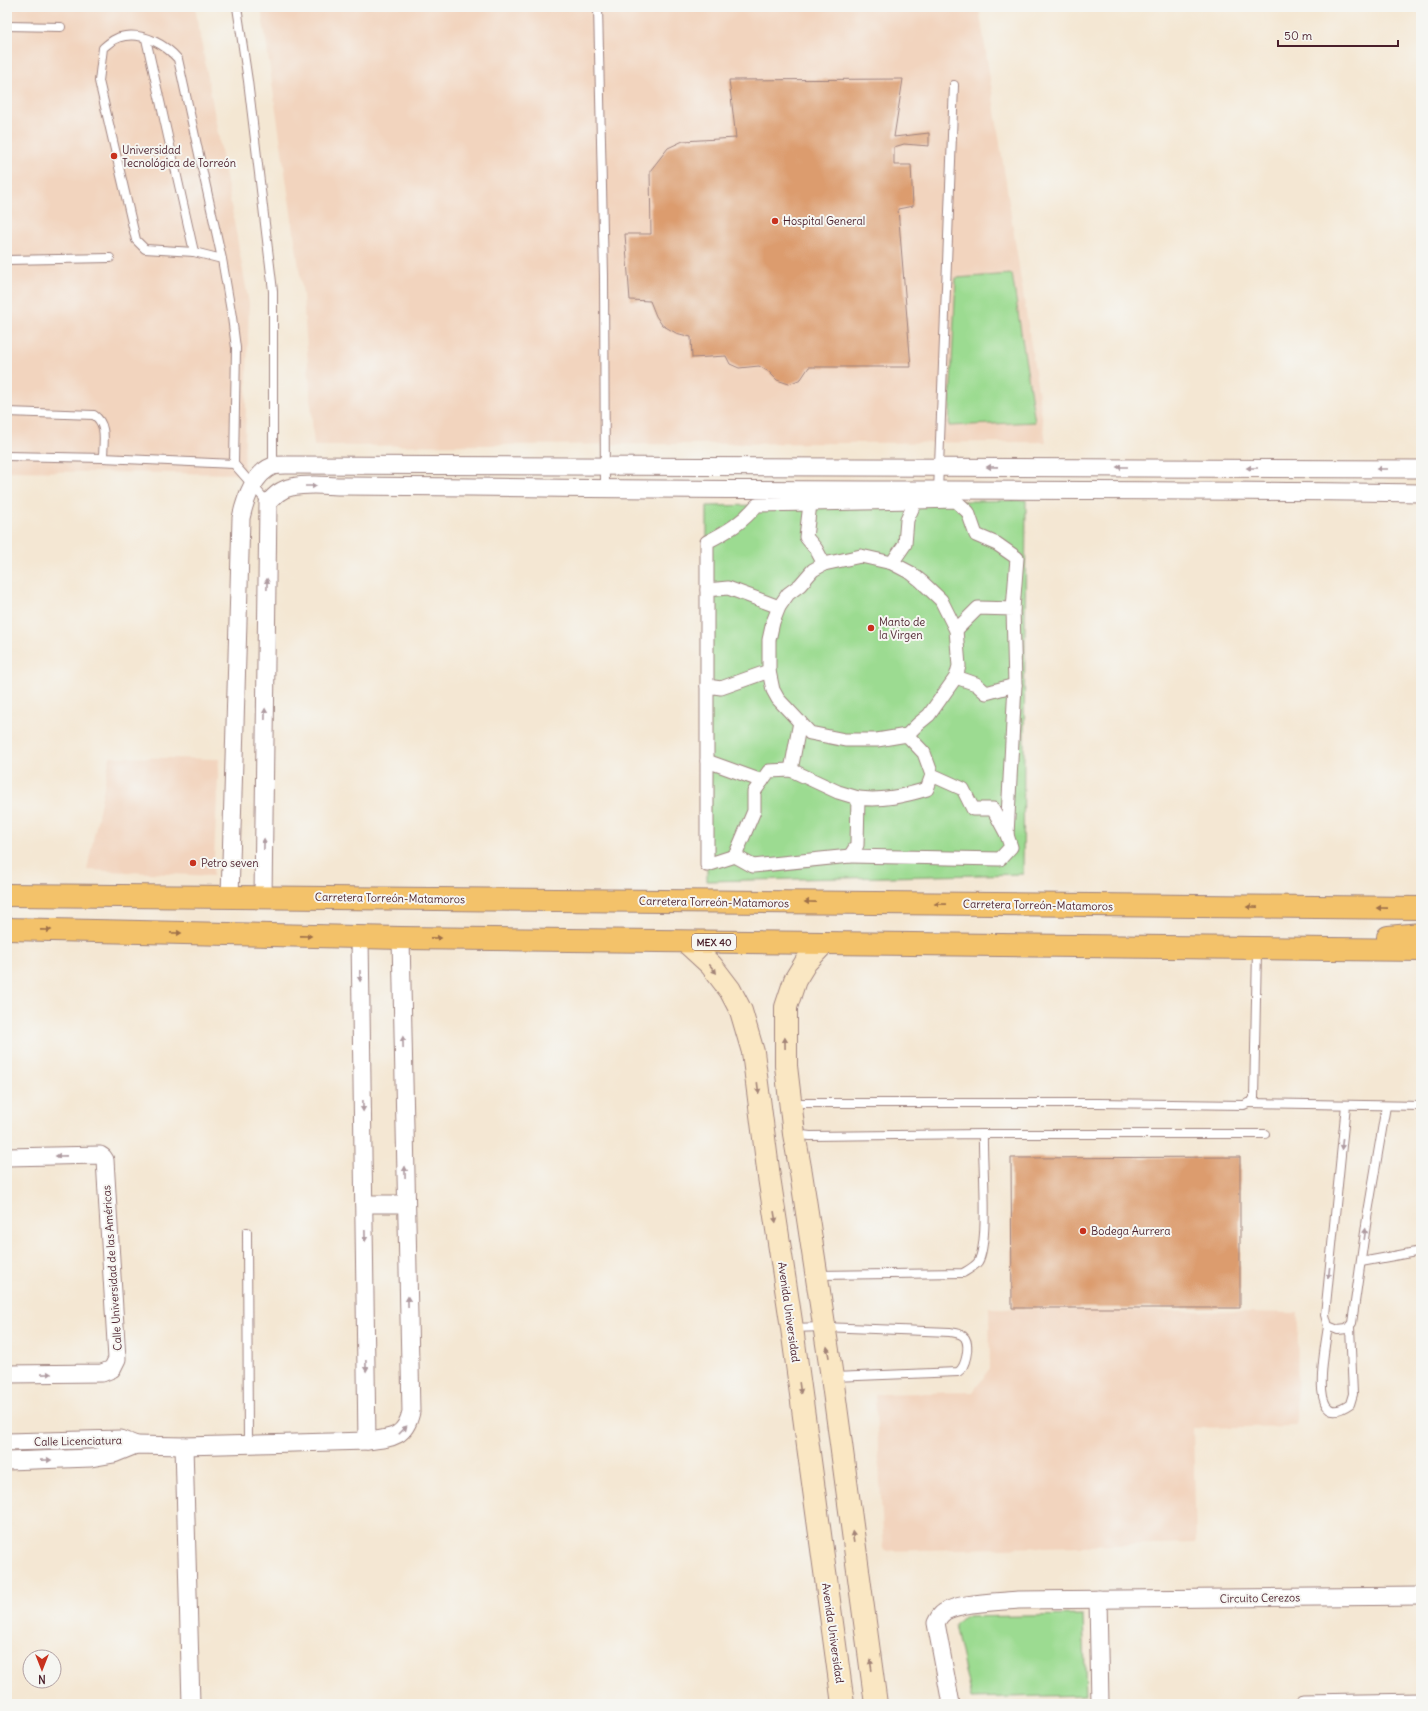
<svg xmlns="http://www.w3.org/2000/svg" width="1428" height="1711" font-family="Delius,sans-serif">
<rect width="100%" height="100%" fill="#f6f6f2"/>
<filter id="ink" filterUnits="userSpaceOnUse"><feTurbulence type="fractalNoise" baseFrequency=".025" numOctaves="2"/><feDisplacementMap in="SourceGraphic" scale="8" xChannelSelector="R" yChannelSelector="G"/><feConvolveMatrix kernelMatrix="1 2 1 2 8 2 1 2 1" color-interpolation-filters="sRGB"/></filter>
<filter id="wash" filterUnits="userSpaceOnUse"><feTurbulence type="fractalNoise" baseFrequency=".012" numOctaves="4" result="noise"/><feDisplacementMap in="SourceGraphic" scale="16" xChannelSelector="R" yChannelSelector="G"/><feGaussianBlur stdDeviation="0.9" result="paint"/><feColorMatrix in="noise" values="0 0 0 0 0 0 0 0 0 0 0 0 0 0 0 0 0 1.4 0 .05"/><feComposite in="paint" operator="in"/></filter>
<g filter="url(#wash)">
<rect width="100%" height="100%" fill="#f4e7d3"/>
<!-- built -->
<g fill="#f2d4be">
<polygon points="7,7 195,7 249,304 244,474 7,471"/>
<polygon points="261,7 979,7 1046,442 314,446 303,295"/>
<polygon points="110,757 219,759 213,876 87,870"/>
<polygon points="989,1308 1298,1313 1297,1426 1193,1428 1196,1543 884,1551 875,1394 973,1392 990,1368"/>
</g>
<!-- green -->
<g fill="#9cdb91" stroke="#737d5e">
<polygon points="1012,274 1035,422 949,426 956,278"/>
<polygon points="1026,500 1023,874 707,881 707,506"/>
<polygon points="1083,1615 1086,1695 971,1698 955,1625 963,1617"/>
</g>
<g id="blocks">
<!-- building -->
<g fill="#dc9c6e">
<polygon points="903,79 894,137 929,133 929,146 904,144 894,147 894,165 911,165 913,206 898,209 911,367 809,367 801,379 789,384 777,380 769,372 759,366 739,368 730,364 726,356 692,358 691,337 676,333 662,325 656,316 650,301 630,300 625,234 651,234 650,171 668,148 683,141 736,138 729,80"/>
<polygon points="1240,1157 1240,1308 1012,1308 1011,1158"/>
</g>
</g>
</g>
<g filter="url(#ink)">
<use href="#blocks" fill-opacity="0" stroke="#9f837f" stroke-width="1"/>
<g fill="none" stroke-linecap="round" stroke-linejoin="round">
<defs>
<g id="service">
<polyline points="237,7 248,81 273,291 273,466"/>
<polyline points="598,7 604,276 605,489"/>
<polyline points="7,26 61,27"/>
<polyline points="146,39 194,252"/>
<path d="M222,259L194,252L145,249L136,240L99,81L103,48C110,42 116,37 125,36C144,33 166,45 178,59L222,259L232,317L236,348L234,464"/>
<polyline points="7,260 110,258"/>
<path d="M7,412L94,415C108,425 103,442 103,458L234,464L268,503"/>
<polyline points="7,456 103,458"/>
<polyline points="938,491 954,85"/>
<polyline points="791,1103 1097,1103 1244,1105 1252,1101 1254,1098 1257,950"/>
<polyline points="1248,1103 1421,1106"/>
<polyline points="1346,1105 1325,1315 1328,1326 1338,1330 1347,1329 1352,1323 1367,1218 1386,1106"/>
<path d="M795,1134L810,1136L983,1134C982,1161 990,1242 978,1262C974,1267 968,1270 963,1273L817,1275"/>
<polyline points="983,1134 1265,1134"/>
<polyline points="247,1232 248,1444"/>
<polyline points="1361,1262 1421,1251"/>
<path d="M1328,1326C1326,1343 1306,1435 1350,1404L1353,1394L1350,1327"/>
<path d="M792,1328L823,1327L950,1332C956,1333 961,1333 965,1338C970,1346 966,1367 958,1372L833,1377"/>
</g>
<g id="pedestrian">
<polyline points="810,504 915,502"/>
<polyline points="892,563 905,544 907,520 915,502 956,501 968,512 976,535 997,544 1017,558 1013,609"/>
<path d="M707,590V542C728,531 742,523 757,505L810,504L806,537L816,549L824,564"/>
<polyline points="956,630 978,608 1013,609 1015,685"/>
<polyline points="956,677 976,684 986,693 1015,685 1007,835"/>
<polyline points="707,686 707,590 728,588 779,607"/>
<path d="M907,735L918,724L929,715L956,677L959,666L956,630L941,600L921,581L911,573L892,563L861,556L824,564L813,570L800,585L788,594L779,607L773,622L769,640V671L773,690L778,699L810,733L845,740H877L907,735L924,753L932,775L963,789L973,809H993L1007,835L1011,847L1000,859L850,856L857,845L858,798C882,801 904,796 927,789L932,775"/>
<polyline points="707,761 707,686 721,688 769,671"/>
<polyline points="791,770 800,722"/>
<polyline points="735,856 707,865 707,761 762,781"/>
<polyline points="850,856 753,866 735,856 754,811 754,792 769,771 791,770 838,792 858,798"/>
</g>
<g id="minor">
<path d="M230,897L241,518C245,500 254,473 273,466C277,465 282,465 286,465C664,467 1043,467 1421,469"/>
<path d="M263,897L268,503C275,495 281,489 292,487C308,483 327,486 344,486C387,486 429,487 472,487C788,492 1105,488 1421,493"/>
<polyline points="360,937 367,1441"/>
<polyline points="7,1157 100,1155 103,1157 105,1160 117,1359 112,1369 102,1373 7,1374"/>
<polyline points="364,1204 406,1204"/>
<polyline points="7,1442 121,1439 136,1445"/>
<polyline points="184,1446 191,1704"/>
<path d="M7,1461L91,1458L114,1454L136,1445L184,1446L367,1441C391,1438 405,1438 411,1412L401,938"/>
<polyline points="1098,1599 1100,1704"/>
<path d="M951,1704L936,1623C937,1621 939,1617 941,1615C952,1602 1001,1602 1018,1600L1421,1596"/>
<polyline points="1304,1704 1421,1702"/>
</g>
<g id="secondary">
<polyline points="686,942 711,965 730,990 741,1011 753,1052 769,1177 792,1328 843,1704"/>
<polyline points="823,944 806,962 795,980 786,1007 786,1066 794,1134 801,1173 832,1377 876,1704"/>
</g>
<g id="trunk">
<polyline points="7,895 1421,908"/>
<polyline points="7,929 401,938 1421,950"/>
<polyline points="1388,937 1421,934"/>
</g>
</defs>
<!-- service casing -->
<use href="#service" stroke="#9f837f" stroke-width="10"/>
<!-- pedestrian casing -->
<use href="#pedestrian" stroke="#9f837f" stroke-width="15"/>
<!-- minor casing -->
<use href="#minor" stroke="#9f837f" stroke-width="19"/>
<!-- secondary casing -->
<use href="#secondary" stroke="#9f837f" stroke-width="24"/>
<!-- trunk casing -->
<use href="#trunk" stroke="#9f837f" stroke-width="24"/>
<!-- service -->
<use href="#service" stroke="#fff" stroke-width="8"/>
<!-- pedestrian -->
<use href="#pedestrian" stroke="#fff" stroke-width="13"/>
<!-- minor -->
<use href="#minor" stroke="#fff" stroke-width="17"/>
<!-- secondary -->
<use href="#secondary" stroke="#fae7c3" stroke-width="22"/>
<!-- trunk -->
<use href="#trunk" stroke="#f3c26a" stroke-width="22"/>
</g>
<!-- one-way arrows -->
<defs><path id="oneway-solid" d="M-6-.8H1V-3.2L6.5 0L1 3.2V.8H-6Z"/></defs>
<g fill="#ae9aa0">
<use href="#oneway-solid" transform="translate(992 467) rotate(179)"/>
<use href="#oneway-solid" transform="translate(1122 467) rotate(-180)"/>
<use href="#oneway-solid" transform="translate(1252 468) rotate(-180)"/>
<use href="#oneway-solid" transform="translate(1382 469) rotate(-180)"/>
<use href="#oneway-solid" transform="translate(311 486)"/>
<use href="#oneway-solid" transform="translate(267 584) rotate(-89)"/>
<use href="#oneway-solid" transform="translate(265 714) rotate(-89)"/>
<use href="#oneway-solid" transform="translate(264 844) rotate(-89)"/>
<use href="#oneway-solid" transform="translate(360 976) rotate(89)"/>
<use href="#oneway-solid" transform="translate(403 1042) rotate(-91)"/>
<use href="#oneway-solid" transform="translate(363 1106) rotate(89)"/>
<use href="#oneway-solid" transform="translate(1342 1144) rotate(96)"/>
<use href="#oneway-solid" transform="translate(61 1156) rotate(179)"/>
<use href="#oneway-solid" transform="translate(405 1172) rotate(-91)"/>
<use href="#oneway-solid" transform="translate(1365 1234) rotate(-82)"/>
<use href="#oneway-solid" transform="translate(365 1236) rotate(89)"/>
<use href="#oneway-solid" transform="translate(1329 1273) rotate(96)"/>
<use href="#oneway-solid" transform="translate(408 1302) rotate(-91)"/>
<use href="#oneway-solid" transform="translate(366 1366) rotate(89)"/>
<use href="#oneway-solid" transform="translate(46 1374) rotate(-1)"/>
<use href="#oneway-solid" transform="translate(403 1430) rotate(-46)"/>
<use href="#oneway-solid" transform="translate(46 1460) rotate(-1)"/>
</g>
<g fill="#9e704a">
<use href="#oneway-solid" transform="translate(810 902) rotate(-179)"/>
<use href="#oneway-solid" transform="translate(940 904) rotate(-179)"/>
<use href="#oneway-solid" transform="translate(1252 907) rotate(-179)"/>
<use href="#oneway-solid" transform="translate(1382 908) rotate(-179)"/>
<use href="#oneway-solid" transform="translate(46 930) rotate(1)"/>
<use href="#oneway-solid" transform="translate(176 933) rotate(1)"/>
<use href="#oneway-solid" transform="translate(306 936) rotate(1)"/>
<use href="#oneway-solid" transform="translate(436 938) rotate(1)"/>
</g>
<g fill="#a28377">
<use href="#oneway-solid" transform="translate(713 969) rotate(51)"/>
<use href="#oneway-solid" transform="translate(785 1043) rotate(-91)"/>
<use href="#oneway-solid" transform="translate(758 1088) rotate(83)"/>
<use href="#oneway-solid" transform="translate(775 1217) rotate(81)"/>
<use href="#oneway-solid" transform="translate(828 1352) rotate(-100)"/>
<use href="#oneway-solid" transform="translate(800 1388) rotate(82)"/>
<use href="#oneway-solid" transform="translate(853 1537) rotate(-98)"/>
<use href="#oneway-solid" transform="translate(871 1665) rotate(-98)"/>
</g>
</g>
<!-- markers -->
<g fill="#c8321e" stroke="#f6f6f2" stroke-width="1.5">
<circle cx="114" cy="156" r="4"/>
<circle cx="775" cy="221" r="4"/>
<circle cx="871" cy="628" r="4"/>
<circle cx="193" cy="863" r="4"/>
<circle cx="1083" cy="1231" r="4"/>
</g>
<g text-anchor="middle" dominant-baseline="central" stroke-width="4" stroke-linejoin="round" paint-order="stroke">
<!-- shield labels -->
<rect fill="#f6f6f2" stroke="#7e6067" stroke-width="1" x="692" y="934" width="44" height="16" rx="3"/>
<g font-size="10" font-weight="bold" fill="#4a1f2b">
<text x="714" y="942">MEX 40</text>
</g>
<!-- poi labels -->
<g font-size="11" fill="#4a1f2b" stroke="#f6f6f2" text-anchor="start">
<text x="122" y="150">Universidad<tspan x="122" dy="13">Tecnológica de Torreón</tspan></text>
<text x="783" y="221">Hospital General</text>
<text x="879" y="622">Manto de<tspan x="879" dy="13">la Virgen</tspan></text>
<text x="201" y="863">Petro seven</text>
<text x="1091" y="1231">Bodega Aurrera</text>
</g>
<!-- street labels -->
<g font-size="11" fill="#4a1f2b" stroke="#f6f6f2">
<text transform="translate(390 898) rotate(1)">Carretera Torreón-Matamoros</text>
<text transform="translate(714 902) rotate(1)">Carretera Torreón-Matamoros</text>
<text transform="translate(1038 905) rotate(1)">Carretera Torreón-Matamoros</text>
<text transform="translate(112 1268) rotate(-94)">Calle Universidad de las Américas</text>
<text transform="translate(789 1312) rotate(82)">Avenida Universidad</text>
<text transform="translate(78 1441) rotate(-1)">Calle Licenciatura</text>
<text transform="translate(1260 1598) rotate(-1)">Circuito Cerezos</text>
<text transform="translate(833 1633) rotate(82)">Avenida Universidad</text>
</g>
</g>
<!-- margin -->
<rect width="1428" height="1711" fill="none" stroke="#f6f6f2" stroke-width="24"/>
<!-- north arrow -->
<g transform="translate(42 1669) rotate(180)"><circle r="19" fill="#f6f6f2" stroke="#b1a0a2"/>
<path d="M0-3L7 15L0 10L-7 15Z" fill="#c8321e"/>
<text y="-6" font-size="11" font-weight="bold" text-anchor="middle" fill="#4a1f2b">N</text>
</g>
<!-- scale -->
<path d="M1278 40v6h120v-6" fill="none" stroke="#4a1f2b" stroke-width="2"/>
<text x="1284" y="40" font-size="12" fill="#4a1f2b" stroke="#f6f6f2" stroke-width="3" paint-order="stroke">50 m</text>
</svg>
